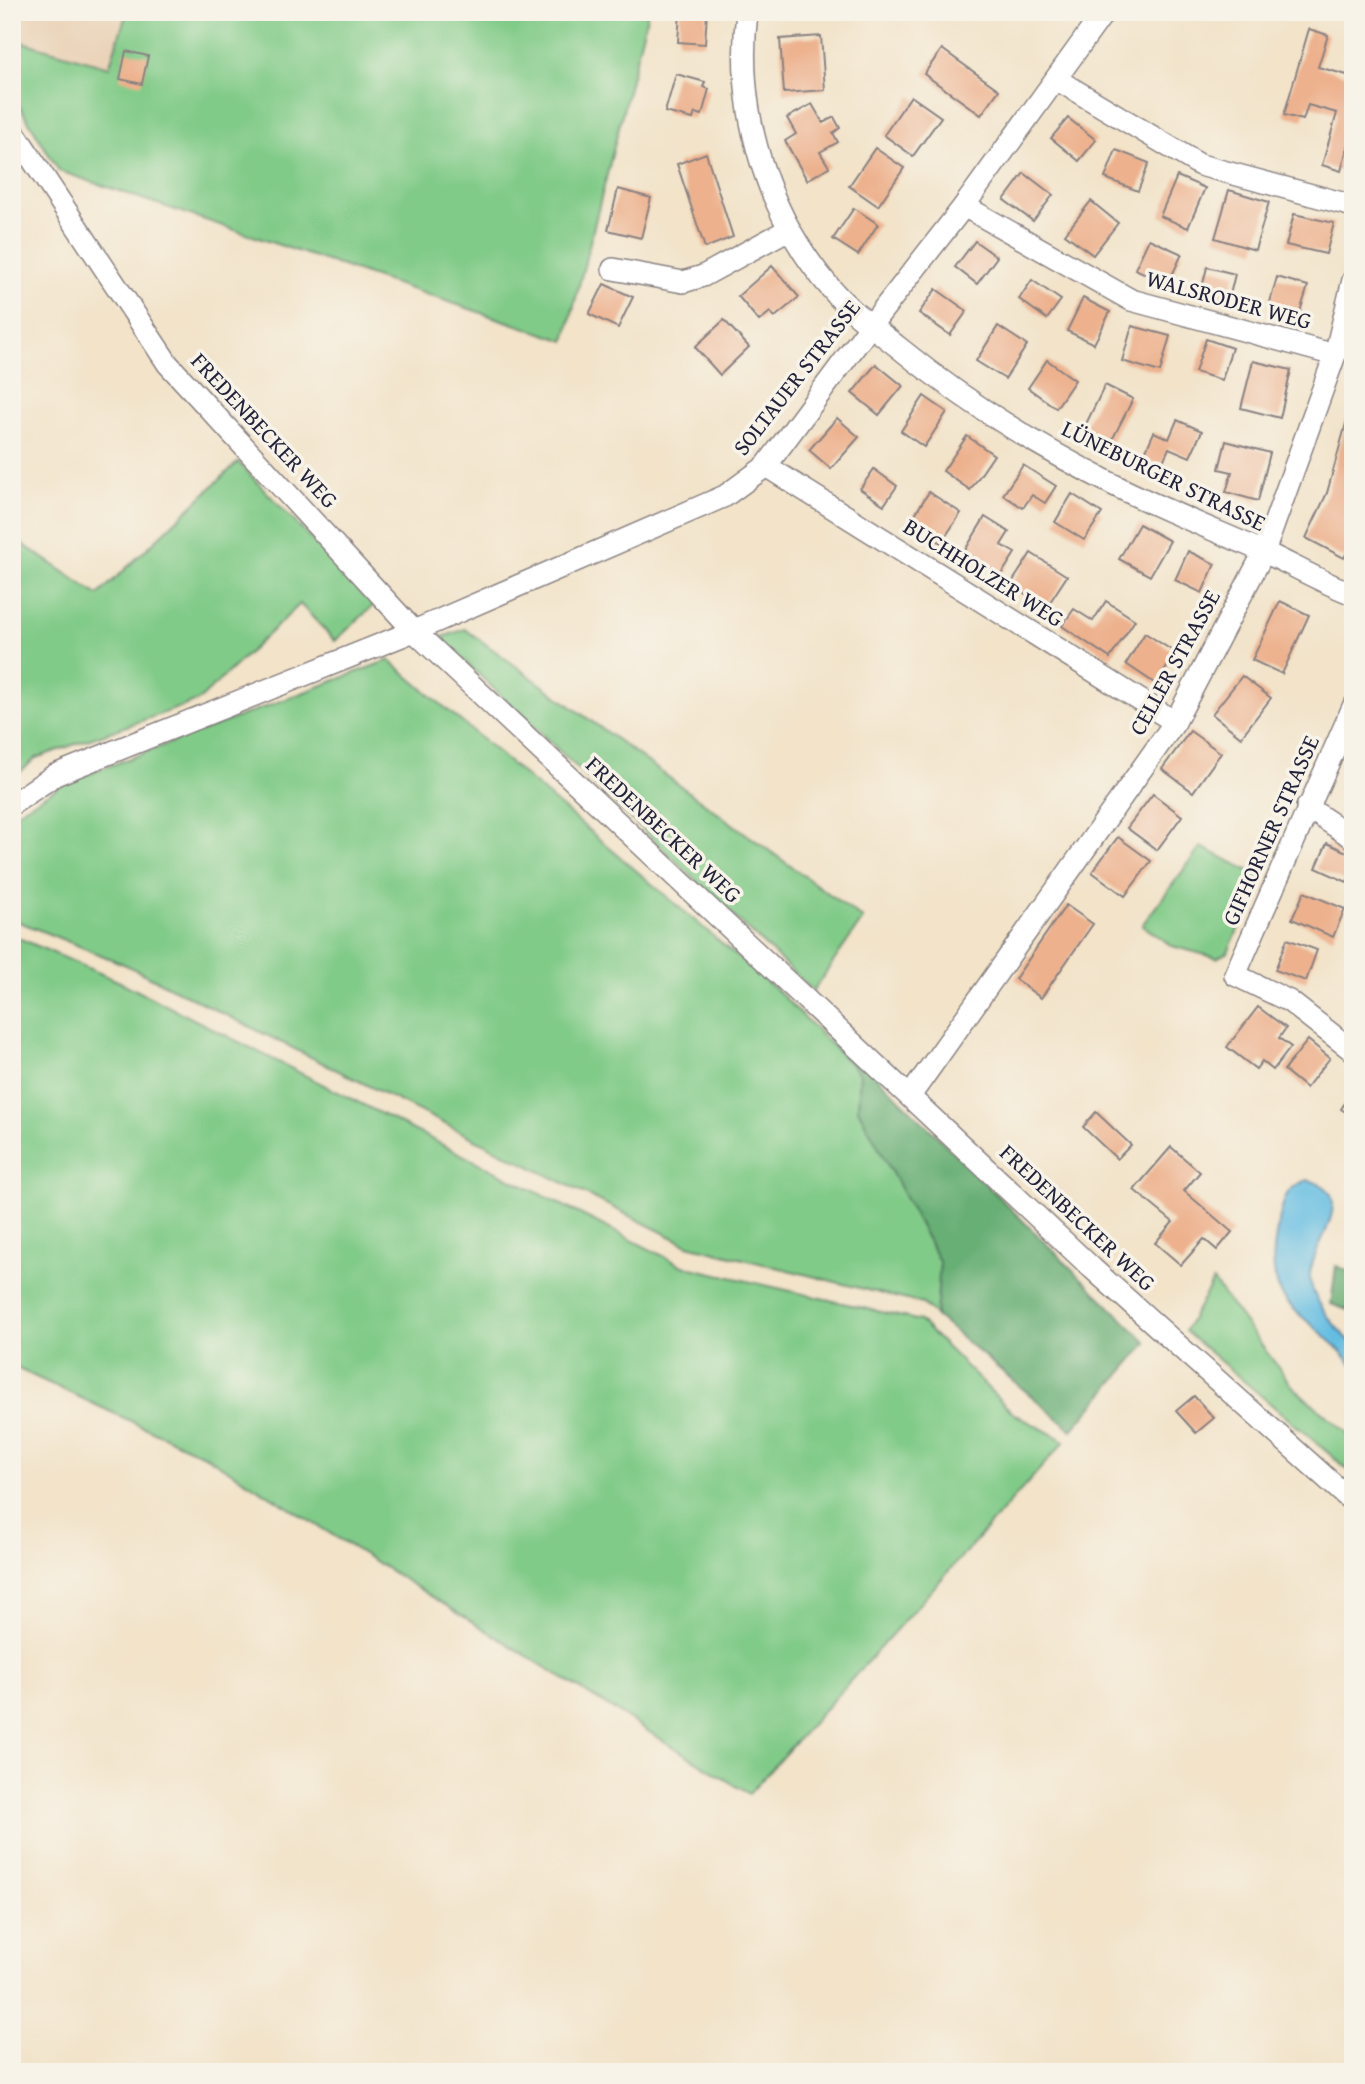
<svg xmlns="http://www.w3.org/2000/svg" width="1365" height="2084" font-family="'Gentium Book Plus',serif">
<rect width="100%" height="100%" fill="#f7f3e8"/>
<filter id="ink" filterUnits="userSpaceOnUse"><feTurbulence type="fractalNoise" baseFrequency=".0143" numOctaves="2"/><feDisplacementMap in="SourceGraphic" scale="14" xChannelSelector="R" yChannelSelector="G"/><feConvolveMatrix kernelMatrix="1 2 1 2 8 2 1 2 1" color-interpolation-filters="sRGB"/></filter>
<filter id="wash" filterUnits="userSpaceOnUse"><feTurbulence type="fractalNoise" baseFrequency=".00686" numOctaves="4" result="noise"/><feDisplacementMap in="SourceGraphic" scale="28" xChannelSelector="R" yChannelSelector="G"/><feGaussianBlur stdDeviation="1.57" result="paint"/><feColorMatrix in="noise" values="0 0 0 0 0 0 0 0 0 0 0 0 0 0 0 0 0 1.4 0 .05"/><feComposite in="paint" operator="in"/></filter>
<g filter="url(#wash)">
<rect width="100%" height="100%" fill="#f2e3c9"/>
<!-- built -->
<polygon fill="#ead3b8" points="12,12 127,12 110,67 12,39"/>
<!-- green -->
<g fill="#81cb88" stroke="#527662" stroke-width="2">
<polygon points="127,12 648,12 565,341 59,171 12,94 12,39 109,67"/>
<polygon points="238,462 374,605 335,641 300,604 198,701 36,758 12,779 12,537 98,595"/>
<polygon points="465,629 863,919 813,991 440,638"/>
<polygon points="389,660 781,994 860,1074 858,1109 940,1263 936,1316 923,1304 688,1245 126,965 12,919 12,815 67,782"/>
<polygon points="1201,847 1262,877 1228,952 1217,958 1172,946 1142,925"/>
<polygon points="12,935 120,982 683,1266 920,1321 1014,1414 1065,1441 749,1794 204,1455 12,1366"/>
<polygon points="1213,1281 1294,1388 1353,1438 1353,1474 1185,1331"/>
</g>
<!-- forest -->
<g fill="#68af74" stroke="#456858" stroke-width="2">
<polygon points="790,991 1147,1343 1072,1430 936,1316 940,1263 858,1109 860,1074"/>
<polygon points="1336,1266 1353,1273 1353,1312 1331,1304"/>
</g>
<!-- water -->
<path fill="#64bde2" stroke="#43708e" stroke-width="2" d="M1307,1180C1363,1191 1311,1245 1310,1275C1309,1296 1337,1331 1353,1343V1366C1308,1306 1256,1314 1279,1221C1284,1199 1284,1189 1307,1180Z"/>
<g id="blocks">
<!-- building -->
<g fill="#edb18d">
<polygon points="680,12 707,12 705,44 678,42"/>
<polygon points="1309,29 1328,35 1318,67 1347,75 1353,57 1353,127 1341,171 1322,165 1337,113 1308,105 1303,120 1284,115"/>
<polygon points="821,36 825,90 784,93 780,39"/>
<polygon points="942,49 999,90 981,115 924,74"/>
<polygon points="126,51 148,56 142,84 120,79"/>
<polygon points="676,74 705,82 703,87 709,89 702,115 695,113 693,119 665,112"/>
<polygon points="911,96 941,117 913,156 884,135"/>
<polygon points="812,104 823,123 834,117 840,128 833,133 838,142 820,152 829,167 807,180 785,141 796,134 787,118"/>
<polygon points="1068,118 1096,140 1079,161 1051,138"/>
<polygon points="875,148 904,168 878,206 849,186"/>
<polygon points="1116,150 1149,163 1138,191 1105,178"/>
<polygon points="706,153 733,237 705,248 677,164"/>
<polygon points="1024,173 1053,195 1033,221 1004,200"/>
<polygon points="1177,176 1205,188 1188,228 1160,216"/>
<polygon points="618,189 651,198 641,238 608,230"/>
<polygon points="1229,190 1269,202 1255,250 1215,238"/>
<polygon points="1091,201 1118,223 1093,255 1065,234"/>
<polygon points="854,208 878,224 858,255 833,239"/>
<polygon points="1294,214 1334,223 1326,254 1286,245"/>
<polygon points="1149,239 1182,254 1168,284 1135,269"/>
<polygon points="975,241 997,257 977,284 955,267"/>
<polygon points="772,266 799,297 775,317 770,312 759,321 738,296"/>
<polygon points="1207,267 1235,274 1228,303 1200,296"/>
<polygon points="1277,277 1308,286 1299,315 1269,306"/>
<polygon points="1032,280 1061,300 1047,319 1019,299"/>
<polygon points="604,284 633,297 618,328 589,314"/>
<polygon points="936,289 967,311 950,335 919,313"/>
<polygon points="1083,298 1110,312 1094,344 1067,331"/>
<polygon points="724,320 749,347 720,375 695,347"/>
<polygon points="998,326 1027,345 1005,379 976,361"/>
<polygon points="1132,326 1170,336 1160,372 1122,361"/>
<polygon points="1206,339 1232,348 1222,380 1195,372"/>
<polygon points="1047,360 1075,380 1056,408 1028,388"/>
<polygon points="1253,361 1291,370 1280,418 1241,408"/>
<polygon points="876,364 903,386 879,415 852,393"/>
<polygon points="1105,385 1133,399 1109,446 1082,432"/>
<polygon points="924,396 947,412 924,447 901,431"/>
<polygon points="1348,416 1353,418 1353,541 1344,558 1306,538 1327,493"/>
<polygon points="837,418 859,437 831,469 809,450"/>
<polygon points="1177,420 1202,431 1190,457 1169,448 1161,466 1143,457 1154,432 1169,439"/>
<polygon points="967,436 994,455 970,490 943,471"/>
<polygon points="1226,441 1270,453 1258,501 1226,492 1232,472 1219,469"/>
<polygon points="1023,465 1056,486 1045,503 1032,495 1023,508 1003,495"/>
<polygon points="874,469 897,486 884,505 860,489"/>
<polygon points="929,492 961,513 941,543 910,522"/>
<polygon points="1072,494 1102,513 1084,540 1055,522"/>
<polygon points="985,517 1009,532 1001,545 1015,553 1001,575 964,552"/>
<polygon points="1139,524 1170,541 1150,576 1119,559"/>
<polygon points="1188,551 1215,564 1202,593 1175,580"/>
<polygon points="1031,553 1067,576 1046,608 1011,584"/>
<polygon points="1106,601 1135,620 1110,658 1062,626 1074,609 1093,621"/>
<polygon points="1280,601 1309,615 1282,674 1252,660"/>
<polygon points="1145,633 1176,653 1156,684 1126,664"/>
<polygon points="1242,676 1271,698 1241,737 1212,714"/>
<polygon points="1190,731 1221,753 1193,792 1162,769"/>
<polygon points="1153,794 1182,816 1157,850 1127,828"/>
<polygon points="1118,837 1151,861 1125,896 1092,872"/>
<polygon points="1327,843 1353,855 1353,870 1347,882 1316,868"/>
<polygon points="1304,892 1345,909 1333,937 1292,919"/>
<polygon points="1066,905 1093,924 1041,998 1015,979"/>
<polygon points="1287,939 1317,950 1306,981 1275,970"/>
<polygon points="1258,1007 1286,1028 1279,1038 1291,1047 1273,1070 1262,1061 1256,1069 1227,1047"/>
<polygon points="1308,1040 1330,1058 1306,1088 1284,1070"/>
<polygon points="1353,1091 1353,1117 1341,1109"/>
<polygon points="1096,1112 1131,1145 1117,1159 1083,1127"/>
<polygon points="1171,1147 1200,1172 1184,1191 1232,1232 1217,1250 1204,1239 1181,1265 1155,1243 1173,1222 1134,1190"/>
<polygon points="1194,1396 1214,1418 1196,1433 1176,1411"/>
</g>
</g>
</g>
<g filter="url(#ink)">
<use href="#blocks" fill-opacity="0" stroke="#8a8282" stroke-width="2"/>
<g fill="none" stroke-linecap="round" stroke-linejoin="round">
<defs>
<g id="minor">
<path d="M747,12C735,112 767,217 834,292C852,313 877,330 898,347C964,401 1037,446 1112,484C1161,509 1212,529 1262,551C1293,565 1321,582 1353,594"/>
<polyline points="1056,79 1200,165 1353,206"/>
<polyline points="12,129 168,364 414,631 1093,1269 1353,1502"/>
<polyline points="964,206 1131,300 1335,355"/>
<polyline points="613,269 683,282 703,276 789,229"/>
<polyline points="766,466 1175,722"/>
<polyline points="1353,707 1235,975 1289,1001 1353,1051"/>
<polyline points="12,804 55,775 414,631 725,496 766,466 871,325 964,206 1104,12"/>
<polyline points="1307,807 1353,838"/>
<polyline points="910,1096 1175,722 1264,552 1335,355 1353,280"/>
</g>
</defs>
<!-- minor casing -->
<use href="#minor" stroke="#8a8282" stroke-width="24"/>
<!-- minor -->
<use href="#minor" stroke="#fff" stroke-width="21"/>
</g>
</g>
<g text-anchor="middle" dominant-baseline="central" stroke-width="7" stroke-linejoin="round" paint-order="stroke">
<!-- street labels -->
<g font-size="23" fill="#22223b" stroke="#f7f3e8">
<text transform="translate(1229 299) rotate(15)">WALSRODER WEG</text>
<text transform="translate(796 377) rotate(-52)">SOLTAUER STRASSE</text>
<text transform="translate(265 430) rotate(47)">FREDENBECKER WEG</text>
<text transform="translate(1164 475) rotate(26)">LÜNEBURGER STRASSE</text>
<text transform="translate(984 572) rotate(32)">BUCHHOLZER WEG</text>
<text transform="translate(1174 662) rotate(-61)">CELLER STRASSE</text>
<text transform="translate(664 829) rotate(43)">FREDENBECKER WEG</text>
<text transform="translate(1270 830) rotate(-66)">GIFHORNER STRASSE</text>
<text transform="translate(1078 1217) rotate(43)">FREDENBECKER WEG</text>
</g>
</g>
<!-- margin -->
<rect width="1365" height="2084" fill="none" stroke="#f7f3e8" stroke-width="42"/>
</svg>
